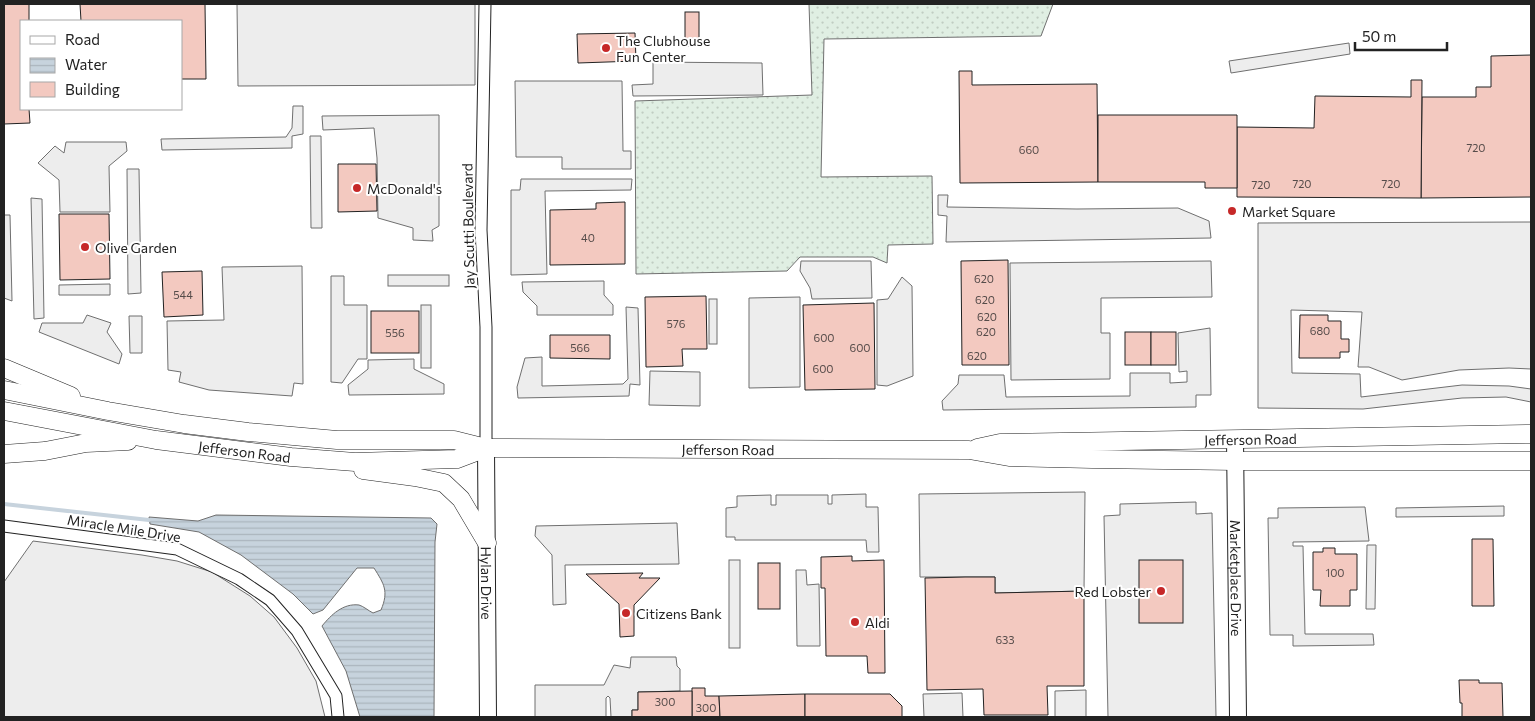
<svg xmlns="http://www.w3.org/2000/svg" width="1535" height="721" font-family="Commissioner,sans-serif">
<defs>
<pattern id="grass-dots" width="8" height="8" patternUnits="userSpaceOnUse" patternTransform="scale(1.25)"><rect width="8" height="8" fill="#e0efe3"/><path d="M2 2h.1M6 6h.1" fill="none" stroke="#c0cdc2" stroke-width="1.8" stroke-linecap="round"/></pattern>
<pattern id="water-rules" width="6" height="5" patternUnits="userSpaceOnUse" patternTransform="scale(1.25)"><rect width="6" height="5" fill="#c7d3dd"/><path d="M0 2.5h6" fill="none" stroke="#abb5bd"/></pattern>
</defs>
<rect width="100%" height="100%" fill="#fff"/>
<!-- grass -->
<polygon fill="url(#grass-dots)" stroke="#6f6f6f" points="809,4 1053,4 1041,36 824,39 821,177 932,176 933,244 888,245 887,263 873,257 800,257 787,271 636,274 635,101 812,95"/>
<!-- parking -->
<g fill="#ededed" stroke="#6f6f6f">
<polygon points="237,4 475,4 475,85 238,86"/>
<polygon points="1349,43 1350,54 1231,73 1229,61"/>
<polygon points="653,62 762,63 763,95 633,96 632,85 653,84"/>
<polygon points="515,81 622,81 623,151 631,151 631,169 562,169 562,157 516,157"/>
<polygon points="293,106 303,106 303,134 292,136 292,148 162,150 161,139 286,137 292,128"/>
<polygon points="439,115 439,226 432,230 433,241 413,240 413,228 378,218 377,158 374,128 323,130 322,116"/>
<polygon points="310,136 321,136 322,228 311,228"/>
<polygon points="66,142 126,142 127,151 109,166 110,212 60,212 59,180 38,163 55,146 64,153"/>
<polygon points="127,169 139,169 141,293 128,294"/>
<polygon points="521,179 632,179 631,190 545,191 547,274 511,275 511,190 520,190"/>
<polygon points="938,195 948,195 947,207 1077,209 1178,208 1209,221 1211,238 946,242 947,216 938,215"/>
<polygon points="31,198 42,199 44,318 34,319"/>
<polygon points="4,215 10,215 12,301 4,298"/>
<polygon points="1531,222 1531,369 1509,368 1459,370 1402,380 1369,367 1358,367 1362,312 1291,310 1292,373 1360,374 1361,397 1462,385 1509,386 1531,389 1531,402 1506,397 1462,398 1363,409 1258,408 1258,223"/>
<polygon points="801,261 871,261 872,298 812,299 810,288 800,271"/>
<polygon points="1211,261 1212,297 1101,298 1101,333 1110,333 1110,379 1011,380 1010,263"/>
<polygon points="302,266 303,384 294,383 292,396 209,390 179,382 181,372 168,370 167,321 224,320 222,267"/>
<rect x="388" y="275" width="61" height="11"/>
<polygon points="331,276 344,276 344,305 367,305 367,359 358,359 342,383 331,382"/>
<polygon points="902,277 912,286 913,376 887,386 877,385 877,300 888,299"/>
<polygon points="604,281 604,295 613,305 613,315 537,315 537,306 523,292 522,282"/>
<polygon points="110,284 110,295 59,295 59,285"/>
<polygon points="800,297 800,387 749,388 749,298"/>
<rect x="709" y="299" width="8" height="45"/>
<rect x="421" y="305" width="10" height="63"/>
<polygon points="626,307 638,308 640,385 630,384 629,396 518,398 517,387 525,358 542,357 542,386 623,384 628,379"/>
<polygon points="87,315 111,323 107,332 122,354 119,364 39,332 42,323 83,323"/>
<polygon points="129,316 142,316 142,353 130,353"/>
<polygon points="1210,328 1211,395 1196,395 1196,407 943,410 942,401 958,384 959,375 1004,375 1006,397 1130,396 1130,373 1170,373 1170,383 1187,382 1187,371 1179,372 1178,333"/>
<polygon points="414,359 414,369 444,384 444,394 349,395 348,385 368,369 368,360"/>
<polygon points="650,371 700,372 700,406 649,405"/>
<polygon points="1085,492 1084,591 995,593 995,577 920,577 919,494"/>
<polygon points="866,494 866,507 878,507 879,552 867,552 866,540 735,540 735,537 726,537 726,508 737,507 737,496 771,495 771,505 776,505 776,495 828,495 828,504 832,504 832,495"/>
<polygon points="1196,502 1196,514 1212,513 1216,717 1108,717 1104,516 1120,515 1120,504"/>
<polygon points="1504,506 1504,516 1396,517 1396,508"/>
<polygon points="1365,507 1369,541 1293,542 1293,546 1303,546 1305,634 1373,634 1374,645 1293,646 1293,635 1270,635 1268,518 1278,518 1278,508"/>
<polygon points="677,523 679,564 565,565 566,604 553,605 552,555 535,536 536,526"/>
<polygon points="33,541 142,555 177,561 212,572 250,596 274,617 297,648 316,681 325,717 4,717 4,582"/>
<polygon points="1367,545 1376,545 1375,609 1366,609"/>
<rect x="729" y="560" width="11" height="88"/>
<polygon points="796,570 806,570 807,585 819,584 820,646 797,646"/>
<polygon points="631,657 676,657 677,666 680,669 680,691 638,692 638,710 632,710 632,717 611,717 610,698 608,696 606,698 606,717 535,717 535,685 604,685 614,665 630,668"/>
<polygon points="1086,690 1086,717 1055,717 1055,691"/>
<polygon points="962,693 963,717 924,717 923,694"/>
</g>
<!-- water -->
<path fill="url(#water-rules)" stroke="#6f6f6f" d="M216,515L431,518L437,524L435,542L434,717H360L346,671L322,626C331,615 343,603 359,605C363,606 369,611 373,613L381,610C389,591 384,584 374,568H357L323,610L313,614L293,594L241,555L199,532L150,524L149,517L198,521Z"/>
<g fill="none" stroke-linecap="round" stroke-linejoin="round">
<!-- stream -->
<polyline stroke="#c7d3dd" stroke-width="4" points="4,504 149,520"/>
</g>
<!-- building -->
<g fill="#f3c9c0" stroke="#222">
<polygon points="4,4 29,4 29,21 21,21 21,109 29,109 30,123 4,124"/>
<polygon points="80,4 205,4 206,79 181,79 181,21 81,21"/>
<rect x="685" y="12" width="14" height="34"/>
<polygon points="635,33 636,61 578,63 577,34"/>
<polygon points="1531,55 1531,197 1421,198 1422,97 1476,97 1476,87 1491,87 1491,56"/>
<polygon points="959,71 972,71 972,85 1097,84 1098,182 960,183"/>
<polygon points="1411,80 1422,80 1421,198 1237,197 1237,127 1314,128 1315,96 1411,97"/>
<polygon points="1098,115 1237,115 1237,188 1205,188 1205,182 1098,182"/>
<polygon points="338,164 376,164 377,211 338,212"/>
<polygon points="625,202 625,264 550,265 550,210 596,209 596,203"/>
<polygon points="59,214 109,214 110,279 60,280"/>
<polygon points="1008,260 1009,365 962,365 961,261"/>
<polygon points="202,271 203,315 164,317 162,272"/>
<polygon points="706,296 707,349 682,349 683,366 646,367 645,297"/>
<polygon points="874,303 875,389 805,390 803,305"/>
<rect x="371" y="311" width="48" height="42"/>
<polygon points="1300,315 1328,315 1328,321 1341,321 1341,339 1349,339 1349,352 1340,352 1340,358 1299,358"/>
<rect x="1125" y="332" width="26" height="33"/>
<rect x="1151" y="332" width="25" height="33"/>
<polygon points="550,335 610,335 610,359 550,358"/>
<polygon points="1472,539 1493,539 1494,606 1472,606"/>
<polygon points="1323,548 1335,548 1335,554 1357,554 1357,590 1350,590 1350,606 1320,606 1321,590 1313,590 1313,552 1323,552"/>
<polygon points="852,556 852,561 884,560 885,673 868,673 867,656 826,656 825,588 821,588 821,557"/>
<rect x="1139" y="560" width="44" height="63"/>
<rect x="758" y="563" width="22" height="46"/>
<polygon points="643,573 639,578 660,578 634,605 634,636 620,637 619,604 586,574"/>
<polygon points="965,577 995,577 995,593 1084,591 1084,686 1047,686 1048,715 984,715 983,689 927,690 925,578"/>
<polygon points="1459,680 1479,680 1479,683 1502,683 1503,717 1462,717 1462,703 1460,703"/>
<polygon points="692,688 705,688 705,696 719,696 720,717 692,717"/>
<polygon points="692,691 692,717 632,717 632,710 638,710 638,692"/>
<polygon points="805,694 805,717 720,717 719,696"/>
<polygon points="805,694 890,694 902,706 902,717 805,717"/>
</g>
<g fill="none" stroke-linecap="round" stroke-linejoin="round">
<defs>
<g id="street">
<polyline points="485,4 481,230 486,327 486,448"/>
<polyline points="4,526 177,549 239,579 270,600 297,631 336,696 338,717"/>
</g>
<g id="secondary">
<path id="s1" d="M1235,439L1238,717"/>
<path id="s2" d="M486,448L488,717"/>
</g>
<g id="primary">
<polyline points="4,368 71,396"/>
<path id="s3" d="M4,390L108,411L184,424L248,432L337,440H454L486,448L969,450L1009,457L1092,459L1235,461H1531"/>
<path id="s4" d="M4,411L156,440L291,457L355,462L457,459L486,448"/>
<path id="s5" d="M977,448L1000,443L1531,434"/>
<polyline points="4,454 45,451 86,443 128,441"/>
<polyline points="363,470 415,477 444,483 461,499 487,543"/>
</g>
</defs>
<!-- street casing -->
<use href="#street" stroke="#222" stroke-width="13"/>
<!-- secondary casing -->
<use href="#secondary" stroke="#222" stroke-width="18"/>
<!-- primary casing -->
<use href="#primary" stroke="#222" stroke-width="19"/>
<!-- street -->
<use href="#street" stroke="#fff" stroke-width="11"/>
<!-- secondary -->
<use href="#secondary" stroke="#fff" stroke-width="16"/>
<!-- primary -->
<use href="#primary" stroke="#fff" stroke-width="18"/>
</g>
<!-- markers -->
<g fill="#c62828" stroke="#fff" stroke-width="2">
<circle cx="606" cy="48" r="5"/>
<circle cx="357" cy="188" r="5"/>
<circle cx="1232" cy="211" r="5"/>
<circle cx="85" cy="247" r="5"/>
<circle cx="1161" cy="591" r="5"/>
<circle cx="626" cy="613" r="5"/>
<circle cx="855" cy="622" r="5"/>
</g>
<g text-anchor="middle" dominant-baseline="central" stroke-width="4" stroke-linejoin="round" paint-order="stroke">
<!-- number labels -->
<g font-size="11" fill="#564c4a">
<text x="1476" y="147">720</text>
<text x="1029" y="149">660</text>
<text x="1302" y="183">720</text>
<text x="1391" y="183">720</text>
<text x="1261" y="184">720</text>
<text x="588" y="237">40</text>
<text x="984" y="278">620</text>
<text x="183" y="294">544</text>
<text x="985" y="299">620</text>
<text x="987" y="316">620</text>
<text x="676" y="323">576</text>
<text x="1320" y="330">680</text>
<text x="986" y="331">620</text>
<text x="395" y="332">556</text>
<text x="824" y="337">600</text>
<text x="580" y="347">566</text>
<text x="860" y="347">600</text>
<text x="977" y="355">620</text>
<text x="823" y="368">600</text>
<text x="1335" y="572">100</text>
<text x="1005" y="639">633</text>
<text x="665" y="701">300</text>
<text x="706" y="707">300</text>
</g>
<!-- poi labels -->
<g font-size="14" fill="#222" stroke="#fff" text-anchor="start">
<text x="616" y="40">The Clubhouse<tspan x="616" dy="16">Fun Center</tspan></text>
<text x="367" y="188">McDonald's</text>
<text x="1242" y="211">Market Square</text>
<text x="95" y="247">Olive Garden</text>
<text x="1151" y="591" text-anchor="end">Red Lobster</text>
<text x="636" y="613">Citizens Bank</text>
<text x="865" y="622">Aldi</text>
</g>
<!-- street labels -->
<g font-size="14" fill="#222" stroke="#fff">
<text transform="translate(468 226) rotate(-91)">Jay Scutti Boulevard</text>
<text stroke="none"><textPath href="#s5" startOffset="274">Jefferson Road</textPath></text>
<text stroke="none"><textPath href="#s3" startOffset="729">Jefferson Road</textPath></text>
<text stroke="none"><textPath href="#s4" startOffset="244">Jefferson Road</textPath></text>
<text transform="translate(124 528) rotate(9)">Miracle Mile Drive</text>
<text stroke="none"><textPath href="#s1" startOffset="139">Marketplace Drive</textPath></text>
<text stroke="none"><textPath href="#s2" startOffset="135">Hylan Drive</textPath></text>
</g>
</g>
<!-- border -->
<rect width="1535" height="721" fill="none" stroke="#222222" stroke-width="10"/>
<!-- legend -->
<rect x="20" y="20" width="162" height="90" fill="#ffffff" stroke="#a7a7a7"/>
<rect x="30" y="36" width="25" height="8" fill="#ffffff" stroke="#a7a7a7"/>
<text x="65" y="45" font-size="15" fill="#222222">Road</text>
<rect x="30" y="58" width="25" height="15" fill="url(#water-rules)" stroke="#a7a7a7"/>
<text x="65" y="70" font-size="15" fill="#222222">Water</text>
<rect x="30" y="82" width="25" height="15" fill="#f3c9c0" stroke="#a7a7a7"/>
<text x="65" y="95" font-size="15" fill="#222222">Building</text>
<!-- scale -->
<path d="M1355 42v8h92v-8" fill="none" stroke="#222222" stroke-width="2.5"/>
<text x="1362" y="42" font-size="15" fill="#222222" stroke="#ffffff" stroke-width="4" paint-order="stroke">50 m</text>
</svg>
